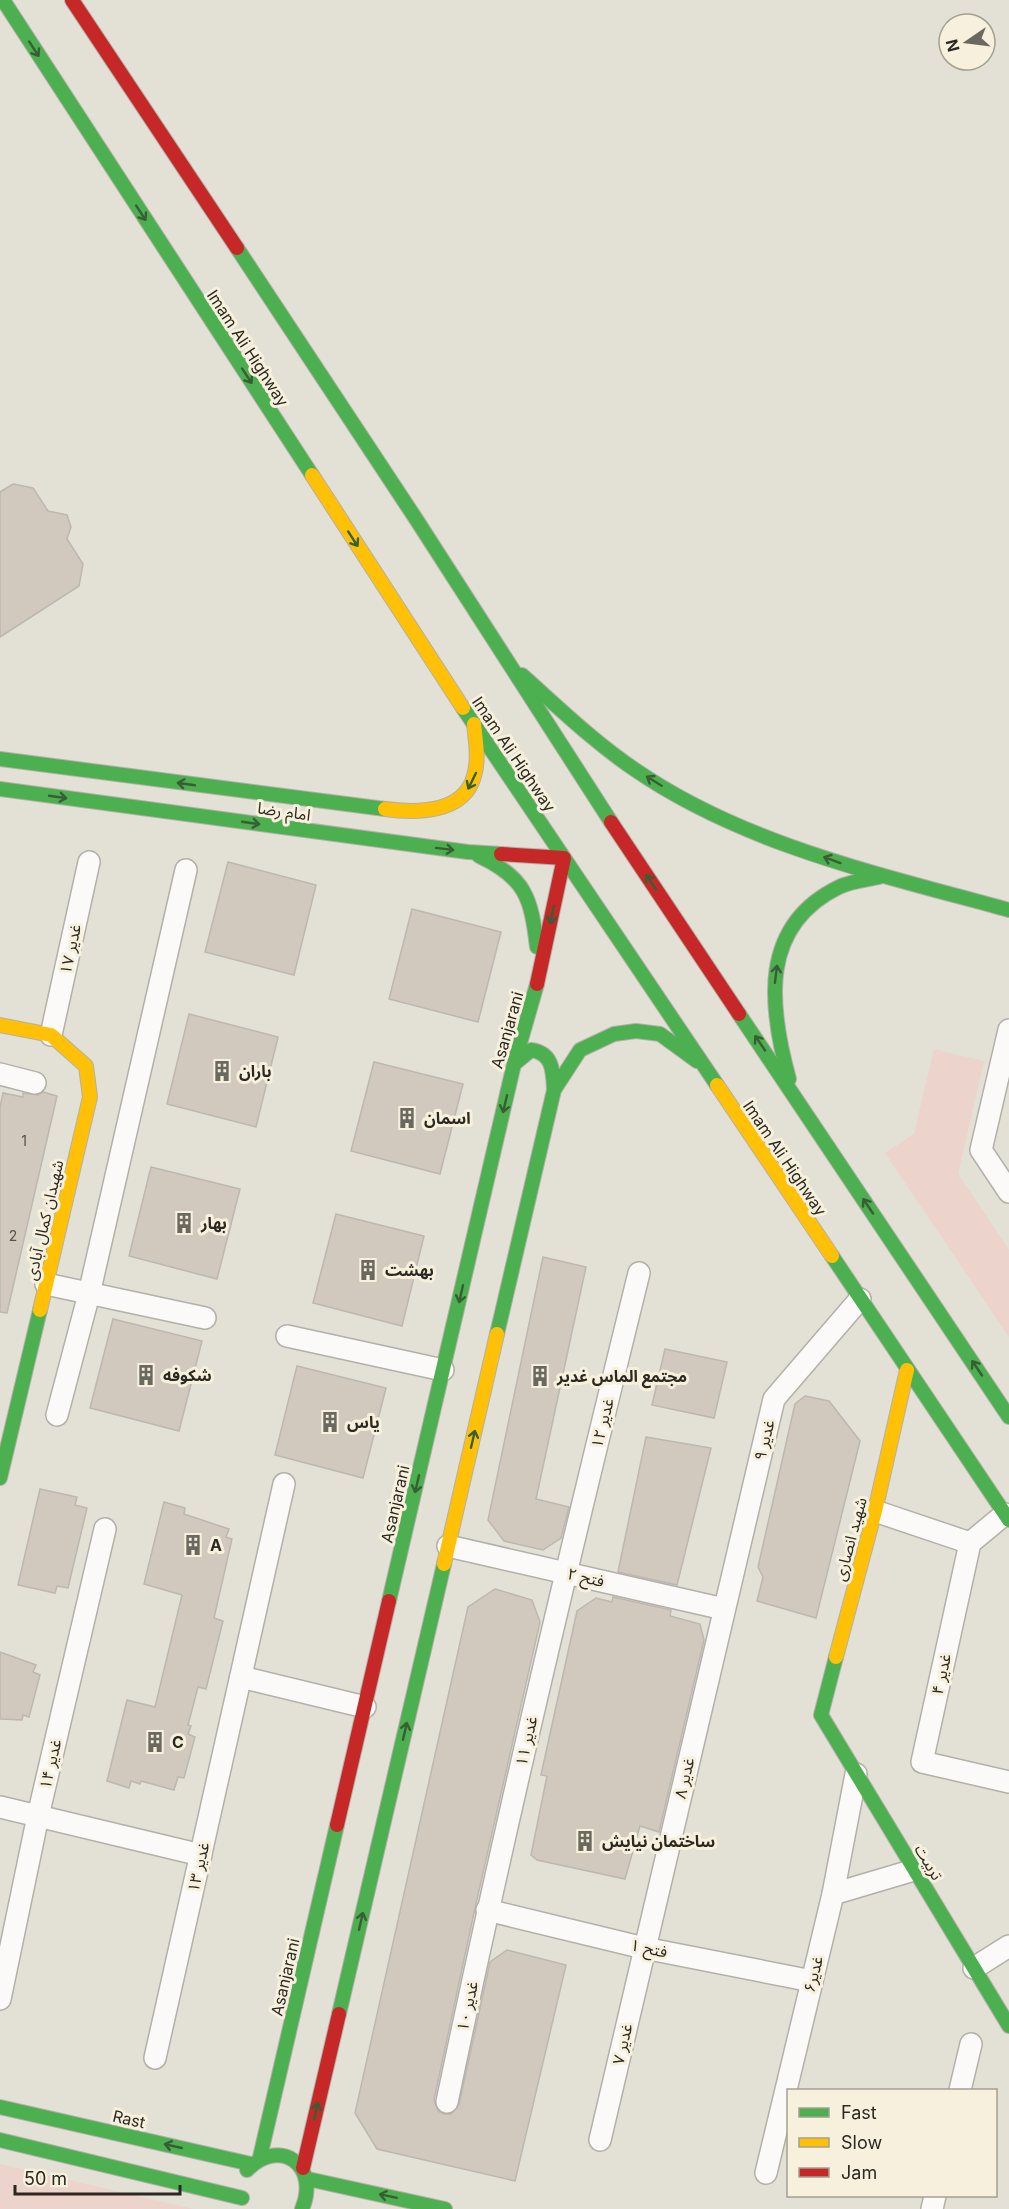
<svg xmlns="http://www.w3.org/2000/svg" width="1009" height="2209" font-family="Inter,'Noto Sans Arabic',sans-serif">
<rect width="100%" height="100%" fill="#e3e0d5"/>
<!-- green -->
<g fill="#ecd3cb">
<polygon points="934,1049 984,1061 958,1174 1009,1250 1009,1337 885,1153 914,1134"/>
<polygon points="0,2164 194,2209 0,2209"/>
</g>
<!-- building -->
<g fill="#d1c9be" stroke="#bcb7b0" stroke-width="1.5">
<polygon points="13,484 33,488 48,511 67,515 71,527 67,539 83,564 79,586 0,637 0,492"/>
<polygon points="228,862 316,885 294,975 205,952"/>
<polygon points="412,909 501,932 478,1022 389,999"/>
<polygon points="189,1014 278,1037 256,1127 167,1104"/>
<polygon points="374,1062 463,1084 440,1174 351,1151"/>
<polygon points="43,1092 57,1096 7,1313 0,1312 0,1107 3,1093 23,1097 23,1093 38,1095"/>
<polygon points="151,1167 240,1189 217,1279 129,1256"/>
<polygon points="336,1214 424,1236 402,1326 313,1303"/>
<polygon points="543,1257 586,1267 536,1499 569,1507 561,1538 543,1550 504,1541 488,1520"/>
<polygon points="113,1319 202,1341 179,1431 90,1408"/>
<polygon points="665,1349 727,1362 714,1418 652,1405"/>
<polygon points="297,1366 386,1388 363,1478 275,1455"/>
<polygon points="805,1396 829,1401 860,1441 816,1618 757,1601 763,1577 758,1567 795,1404"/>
<polygon points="646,1437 711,1448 677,1585 618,1572"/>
<polygon points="40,1489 77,1497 75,1505 87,1508 68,1588 57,1586 55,1593 18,1585"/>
<polygon points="164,1502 185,1508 184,1514 229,1529 226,1537 232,1539 214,1618 223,1621 206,1689 198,1687 188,1725 191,1726 188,1734 195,1737 184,1778 178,1777 174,1790 141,1781 140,1784 131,1781 129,1788 107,1781 127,1700 155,1707 182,1595 144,1584"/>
<polygon points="495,1589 532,1600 540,1622 475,1908 434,2100 438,2111 444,2114 451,2114 459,2105 490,1962 507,1950 566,1965 515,2181 377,2149 355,2113 468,1607"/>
<polygon points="613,1597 671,1610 670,1616 700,1624 704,1640 659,1832 640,1826 625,1879 537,1860 531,1855 547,1776 541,1775 577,1611 596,1598 612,1602"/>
<polygon points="0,1652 36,1665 33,1672 40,1675 29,1717 23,1715 22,1720 0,1719"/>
</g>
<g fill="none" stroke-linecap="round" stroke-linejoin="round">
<defs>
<g id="street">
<polyline points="1009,1030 981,1150 1009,1192"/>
<polyline points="51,1035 89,862"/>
<polyline points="0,1074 35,1083"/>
<polyline points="46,1284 205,1318"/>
<polyline points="287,1336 443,1370"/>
<polyline points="57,1415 89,1294 186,870"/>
<polyline points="875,1511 970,1543"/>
<polyline points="1005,1514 970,1543 922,1762 1009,1782"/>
<polyline points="448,1546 724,1609"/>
<polyline points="241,1677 365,1707"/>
<polyline points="0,1807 201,1855"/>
<polyline points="833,1894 914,1870"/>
<polyline points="487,1910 644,1948 812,1981"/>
<polyline points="974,1968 1009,1946"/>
<polyline points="0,1999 38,1816 105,1529"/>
<polyline points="155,2058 284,1484"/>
<polyline points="960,2090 971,2044"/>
<path d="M447,2102C505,1824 571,1549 639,1273"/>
<polyline points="600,2140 774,1399 860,1299"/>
<polyline points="766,2173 833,1894 856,1774"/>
<polyline points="932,2209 935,2196"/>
</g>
<g id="fast">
<polyline points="3,0 312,475"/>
<polyline points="237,248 416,519 611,822"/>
<path d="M522,675C559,708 593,741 634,769C744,845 882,875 1009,910"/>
<polyline points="463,708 717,1085"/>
<polyline points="0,759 385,809"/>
<polyline points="0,789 468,852 501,854"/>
<path d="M479,856C526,878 531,898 537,947"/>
<polyline points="739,1014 1009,1417"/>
<path d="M514,1064L531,1050C553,1053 553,1071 554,1090"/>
<path d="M789,1079C769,1006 759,926 839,887C851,881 866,880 879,877"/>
<polyline points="832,1256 1009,1520"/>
<polyline points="497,1334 554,1090 580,1050 614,1034 636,1031 660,1034 697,1061"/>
<polyline points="0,1478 40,1310"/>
<polyline points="389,1601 514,1064 537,984"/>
<polyline points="836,1657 821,1715 1009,2026"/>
<polyline points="339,2014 444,1564"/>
<polyline points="0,2107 251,2164"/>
<polyline points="0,2140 242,2198"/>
<polyline points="260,2157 337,1825"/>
<path d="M247,2170C281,2136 320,2166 302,2209"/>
<polyline points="308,2179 445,2209"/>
</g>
<g id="slow">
<polyline points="312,475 463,708"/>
<path d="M385,809C415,813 464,814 474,776C479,760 476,741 474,724"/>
<polyline points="0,1025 51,1035 86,1066 90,1097 40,1310"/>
<polyline points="717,1085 832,1256"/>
<polyline points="444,1564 497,1334"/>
<polyline points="836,1657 875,1511 907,1370"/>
</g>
<g id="jam">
<polyline points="72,0 237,248"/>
<polyline points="611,822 739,1014"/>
<polyline points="501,854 564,858 537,984"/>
<polyline points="337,1825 389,1601"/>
<polyline points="303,2168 339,2014"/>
</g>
</defs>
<!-- street casing -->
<use href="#street" stroke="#b3b0a8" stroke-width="24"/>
<!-- fast casing -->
<use href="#fast" stroke="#b3b0a8" stroke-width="16"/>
<!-- slow casing -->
<use href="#slow" stroke="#b3b0a8" stroke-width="16"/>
<!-- jam casing -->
<use href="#jam" stroke="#b3b0a8" stroke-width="16"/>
<!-- street -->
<use href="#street" stroke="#fbfaf9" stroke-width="21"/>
<!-- fast -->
<use href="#fast" stroke="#4caf50" stroke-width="14"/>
<!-- slow -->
<use href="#slow" stroke="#ffc107" stroke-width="14"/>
<!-- jam -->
<use href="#jam" stroke="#c62828" stroke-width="14"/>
</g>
<!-- one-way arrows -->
<defs><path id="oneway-shaft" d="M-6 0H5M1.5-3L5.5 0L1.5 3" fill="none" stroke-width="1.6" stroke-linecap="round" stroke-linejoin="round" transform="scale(1.5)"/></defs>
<g stroke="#385e34">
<use href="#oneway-shaft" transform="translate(34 49) rotate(57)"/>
<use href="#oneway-shaft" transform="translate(141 213) rotate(57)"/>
<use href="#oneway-shaft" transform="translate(247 376) rotate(57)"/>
<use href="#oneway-shaft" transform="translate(353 539) rotate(57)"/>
<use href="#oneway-shaft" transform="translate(472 781) rotate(116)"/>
<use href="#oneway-shaft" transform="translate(654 781) rotate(-148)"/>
<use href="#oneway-shaft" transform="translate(186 784) rotate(-172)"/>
<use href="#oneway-shaft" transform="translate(58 797) rotate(8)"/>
<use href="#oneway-shaft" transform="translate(251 823) rotate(8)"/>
<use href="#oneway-shaft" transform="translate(445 849) rotate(7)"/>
<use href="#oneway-shaft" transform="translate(832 860) rotate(-160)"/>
<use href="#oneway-shaft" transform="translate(651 882) rotate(-124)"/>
<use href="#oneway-shaft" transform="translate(552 915) rotate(101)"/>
<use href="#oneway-shaft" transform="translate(776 974) rotate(-83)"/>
<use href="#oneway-shaft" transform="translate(760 1043) rotate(-124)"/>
<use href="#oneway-shaft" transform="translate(505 1104) rotate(103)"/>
<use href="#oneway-shaft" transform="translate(868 1206) rotate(-124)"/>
<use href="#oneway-shaft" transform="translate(461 1294) rotate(103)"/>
<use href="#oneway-shaft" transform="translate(977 1368) rotate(-124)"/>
<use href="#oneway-shaft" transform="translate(473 1439) rotate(-77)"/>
<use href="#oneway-shaft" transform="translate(417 1484) rotate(103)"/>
<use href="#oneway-shaft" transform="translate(405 1731) rotate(-77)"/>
<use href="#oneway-shaft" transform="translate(361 1921) rotate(-77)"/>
<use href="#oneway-shaft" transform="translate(316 2111) rotate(-77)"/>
<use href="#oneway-shaft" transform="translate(173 2146) rotate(-167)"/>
<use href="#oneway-shaft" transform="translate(388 2196) rotate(-168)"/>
</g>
<!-- icons -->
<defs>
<symbol id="building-bare" viewBox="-9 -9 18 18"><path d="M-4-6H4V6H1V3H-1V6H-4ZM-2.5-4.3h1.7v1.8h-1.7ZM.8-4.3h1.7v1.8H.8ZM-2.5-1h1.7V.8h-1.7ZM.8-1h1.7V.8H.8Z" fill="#6b6860" stroke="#f6f0dd" stroke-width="2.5" paint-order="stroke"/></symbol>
</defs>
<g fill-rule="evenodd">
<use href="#building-bare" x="207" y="1056" width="30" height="30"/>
<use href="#building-bare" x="392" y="1103" width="30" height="30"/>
<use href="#building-bare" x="169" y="1208" width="30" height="30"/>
<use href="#building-bare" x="353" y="1255" width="30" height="30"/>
<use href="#building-bare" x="131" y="1360" width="30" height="30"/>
<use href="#building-bare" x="525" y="1361" width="30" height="30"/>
<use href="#building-bare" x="315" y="1407" width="30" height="30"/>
<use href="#building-bare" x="178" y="1530" width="30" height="30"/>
<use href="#building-bare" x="140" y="1727" width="30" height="30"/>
<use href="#building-bare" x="570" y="1826" width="30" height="30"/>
</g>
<g text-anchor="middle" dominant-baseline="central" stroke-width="6" stroke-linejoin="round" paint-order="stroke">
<!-- number labels -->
<g font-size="14" fill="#56524a">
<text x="24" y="1140">1</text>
<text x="13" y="1235">2</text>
</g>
<!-- street labels -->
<g font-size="16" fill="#2a2821" stroke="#f6f0dd">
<text transform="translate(248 348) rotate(57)">Imam Ali Highway</text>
<text transform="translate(514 754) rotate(56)">Imam Ali Highway</text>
<text transform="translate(284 811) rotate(8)">امام رضا</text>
<text transform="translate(70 949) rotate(-78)">غدیر ۱۷</text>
<text transform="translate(507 1030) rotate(-74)">Asanjarani</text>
<text transform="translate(785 1158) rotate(56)">Imam Ali Highway</text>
<text transform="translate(44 1220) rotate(-77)">شهیدان کمال آبادی</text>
<text transform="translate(602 1423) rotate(-76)">غدیر ۱۲</text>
<text transform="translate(764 1440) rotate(-76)">غدیر ۹</text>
<text transform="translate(395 1504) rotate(-77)">Asanjarani</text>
<text transform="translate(850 1539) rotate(-75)">شهید انصاری</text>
<text transform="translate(586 1577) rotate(13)">فتح ۲</text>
<text transform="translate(941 1674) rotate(-78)">غدیر ۴</text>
<text transform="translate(526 1741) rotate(-77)">غدیر ۱۱</text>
<text transform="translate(50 1764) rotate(-77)">غدیر ۱۴</text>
<text transform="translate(684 1778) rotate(-77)">غدیر ۸</text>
<text transform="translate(929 1862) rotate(59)">تربیت</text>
<text transform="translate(198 1867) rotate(-77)">غدیر ۱۳</text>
<text transform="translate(649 1948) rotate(12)">فتح ۱</text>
<text transform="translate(813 1974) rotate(-76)">غدیر۶</text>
<text transform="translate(285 1977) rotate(-77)">Asanjarani</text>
<text transform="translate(467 2006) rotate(-78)">غدیر ۱۰</text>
<text transform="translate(622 2044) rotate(-77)">غدیر ۷</text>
<text transform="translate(129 2119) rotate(13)">Rast</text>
</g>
<!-- poi labels -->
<g font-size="16" font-weight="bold" fill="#2a2821" stroke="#f6f0dd" text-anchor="start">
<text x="239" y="1071">باران</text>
<text x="424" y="1118">اسمان</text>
<text x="201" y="1223">بهار</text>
<text x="385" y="1270">بهشت</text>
<text x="163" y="1375">شکوفه</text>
<text x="557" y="1376">مجتمع الماس غدیر</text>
<text x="347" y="1422">یاس</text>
<text x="210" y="1545">A</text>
<text x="172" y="1742">C</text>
<text x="602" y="1841">ساختمان نیایش</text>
</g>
</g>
<!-- legend -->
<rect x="787" y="2089" width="210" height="108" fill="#f6f0dd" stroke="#a4a092" stroke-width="1.5"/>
<rect x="799" y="2108" width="30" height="9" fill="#4caf50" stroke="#a4a092" stroke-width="1.5"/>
<text x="841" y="2119" font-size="18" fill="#2a2821">Fast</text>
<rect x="799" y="2138" width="30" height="9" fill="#ffc107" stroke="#a4a092" stroke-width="1.5"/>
<text x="841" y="2149" font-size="18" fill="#2a2821">Slow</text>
<rect x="799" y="2168" width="30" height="9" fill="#c62828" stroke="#a4a092" stroke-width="1.5"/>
<text x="841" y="2179" font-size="18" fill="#2a2821">Jam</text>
<!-- north arrow -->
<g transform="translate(967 42) rotate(256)"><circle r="28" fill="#f6f0dd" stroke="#a4a092" stroke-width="1.5"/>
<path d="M0-4.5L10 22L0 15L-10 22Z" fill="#6b6860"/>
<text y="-9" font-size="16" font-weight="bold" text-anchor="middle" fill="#2a2821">N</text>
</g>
<!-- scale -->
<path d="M15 2185v9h165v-9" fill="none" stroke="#2a2821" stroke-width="3"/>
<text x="24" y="2185" font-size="18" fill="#2a2821" stroke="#f6f0dd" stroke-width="4.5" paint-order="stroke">50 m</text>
</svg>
